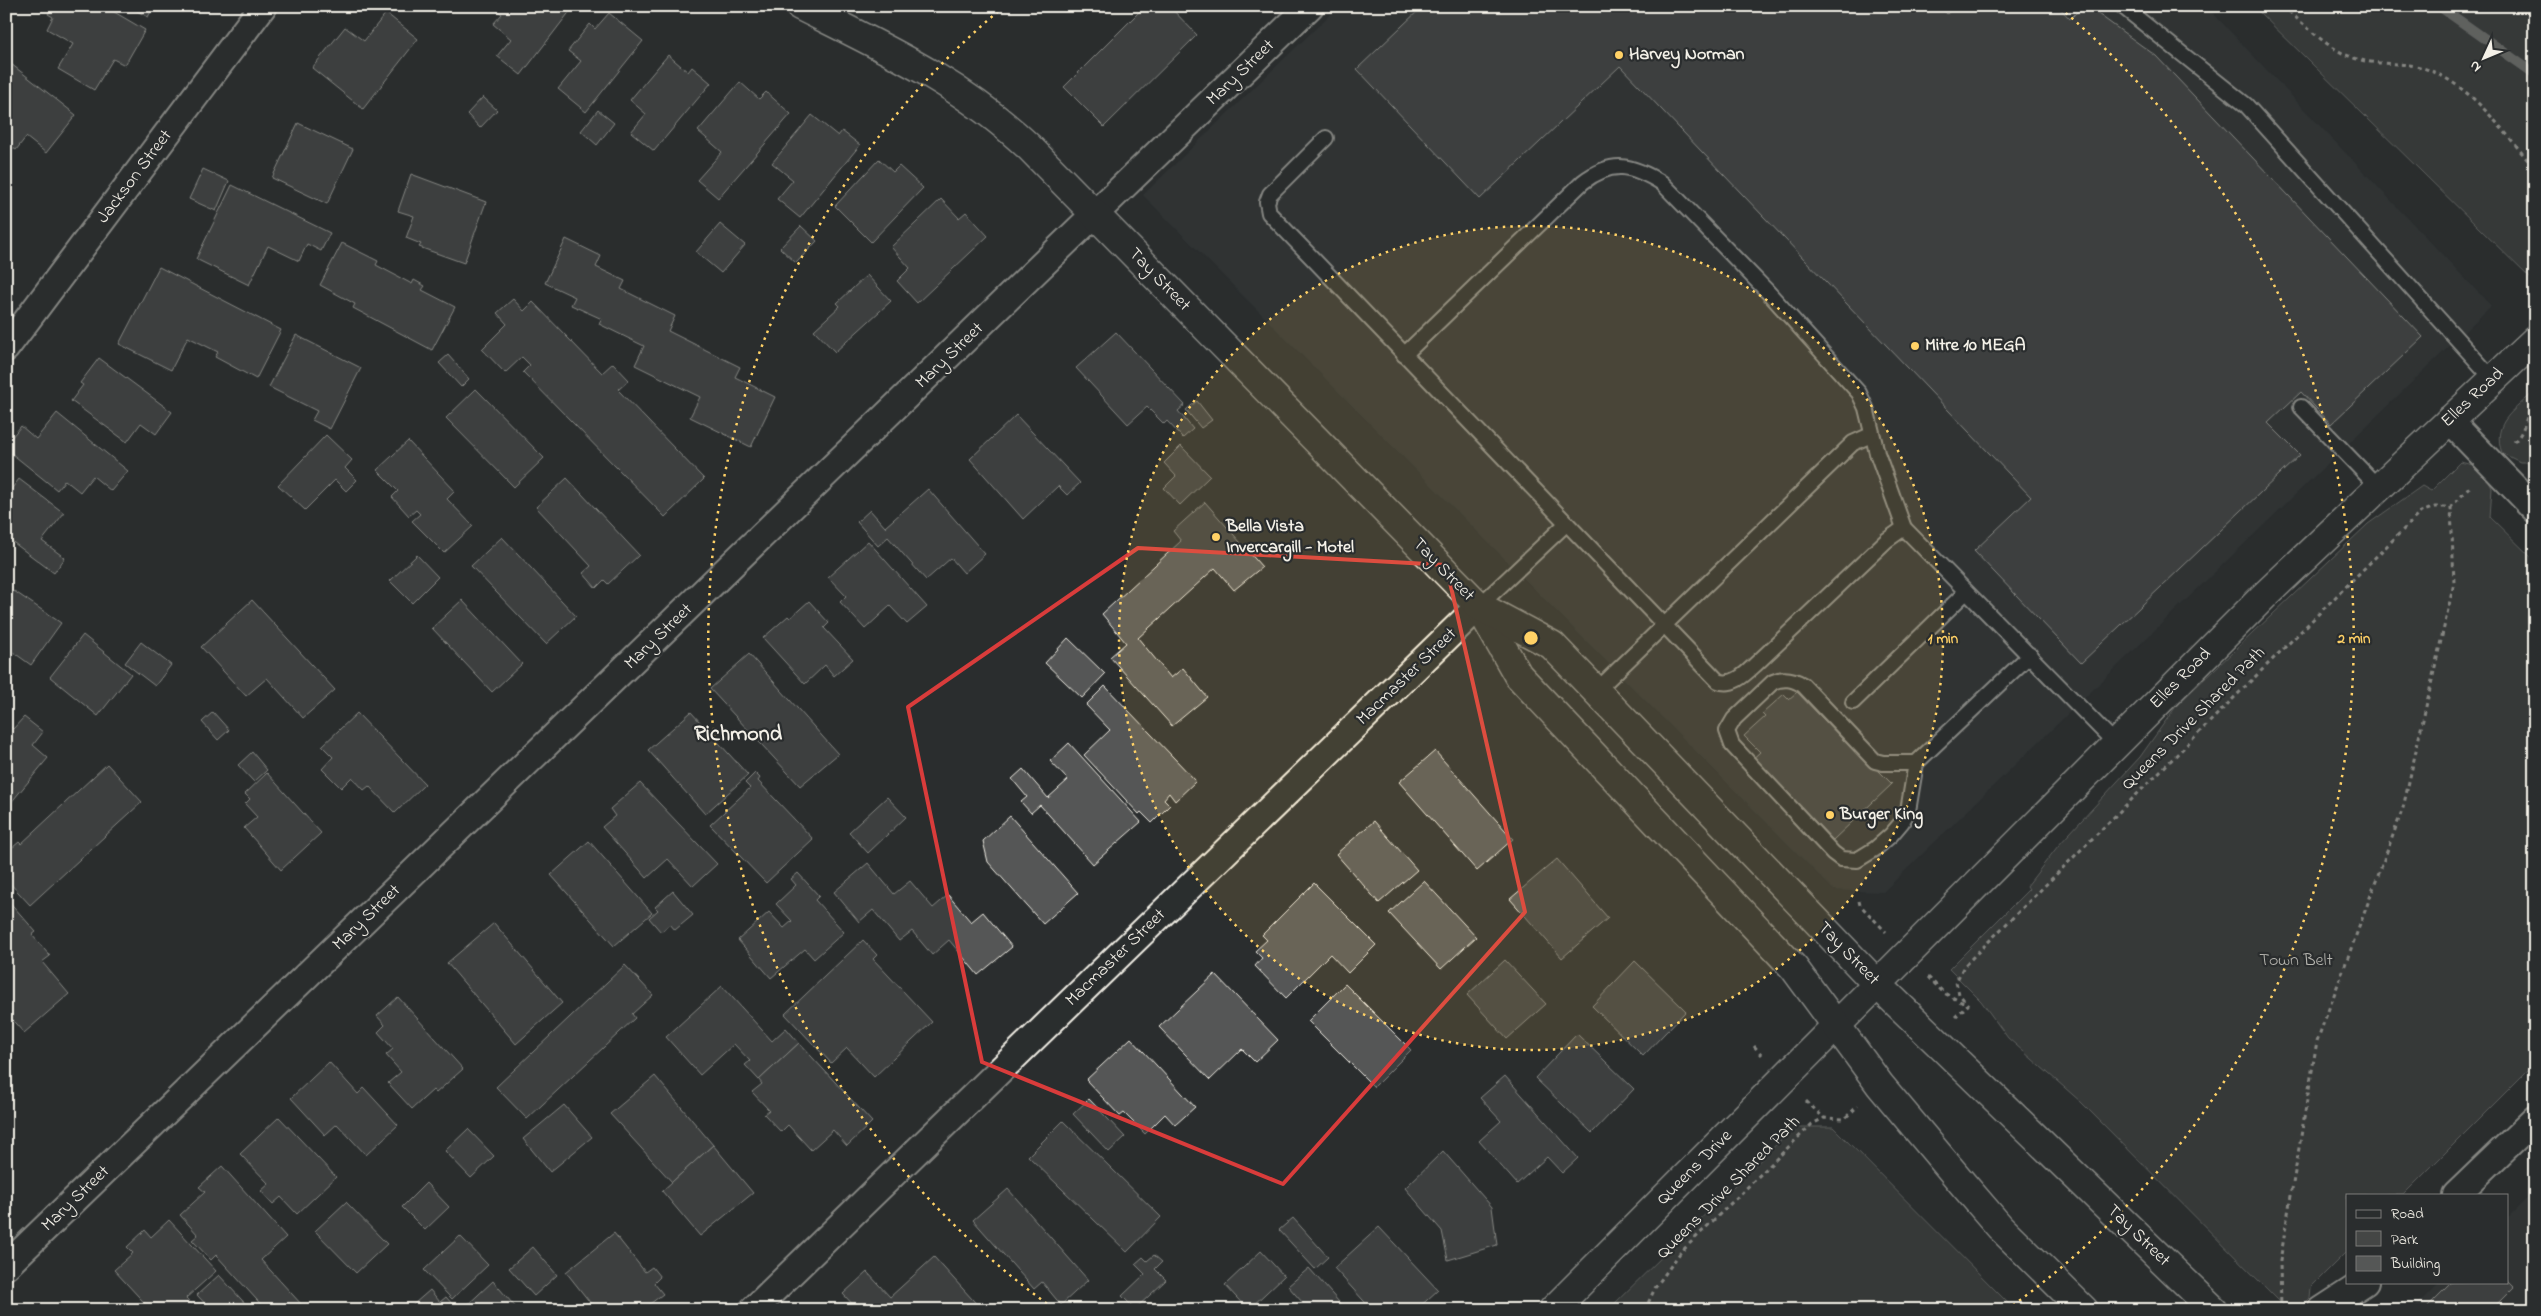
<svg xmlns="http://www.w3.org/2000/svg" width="2541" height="1316" font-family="'Indie Flower',sans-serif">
<rect width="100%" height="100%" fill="#2a2d2e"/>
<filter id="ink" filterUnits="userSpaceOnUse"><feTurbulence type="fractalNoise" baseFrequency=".02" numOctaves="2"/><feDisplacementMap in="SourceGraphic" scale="10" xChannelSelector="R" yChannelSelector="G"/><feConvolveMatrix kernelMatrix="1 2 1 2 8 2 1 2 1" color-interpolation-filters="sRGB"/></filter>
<g filter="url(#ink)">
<!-- built -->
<g fill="#373a3a">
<polygon points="1339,6 2206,6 2491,306 1883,892 1834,890 1143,195"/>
<polygon points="2535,1191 2535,1310 2412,1310 2440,1282 2507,1282 2507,1218"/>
</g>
<!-- green -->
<g fill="#444645" stroke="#9c9c96">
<polygon points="2253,6 2535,6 2535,283"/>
<path d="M2535,391V462H2520L2502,453C2491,422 2515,410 2535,391Z"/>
<polygon points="2460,462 2482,467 2492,488 2490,517 2535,561 2535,1063 2403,1195 2347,1195 2347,1251 2311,1287 2310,1299 2299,1310 2288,1310 2081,1102 2008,1038 1981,1001 1949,969 2029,889 2027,886 2058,846 2140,757 2177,705 2368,524 2422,486 2431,491"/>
<polygon points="1794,1127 1833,1127 2015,1310 1608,1310"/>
</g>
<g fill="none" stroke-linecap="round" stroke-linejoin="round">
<!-- stream -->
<polyline stroke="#9f9f9a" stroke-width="10" points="2439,6 2535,74"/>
</g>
<!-- building -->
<g fill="#555756" stroke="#f4f1e8">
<polygon points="53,6 104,6 145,30 125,65 113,59 94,90 58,69 73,44 47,29 53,17 48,14"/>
<polygon points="128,6 154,6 148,17"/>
<polygon points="500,6 574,6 521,75 497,56 511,39 493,24 502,14 497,10"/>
<polygon points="1145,6 1169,6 1197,35 1104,127 1064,87"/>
<polygon points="1423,6 1939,6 1947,14 1955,6 2058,6 2070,19 2083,6 2087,6 2156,56 2423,337 2331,424 2301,392 2268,423 2300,455 2081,663 1974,551 2031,497 1620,66 1480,199 1357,69"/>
<polygon points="386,13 418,39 363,109 312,68 345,27 364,41"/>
<polygon points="609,13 643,41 586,112 558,89 581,61 568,51 590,24 595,29"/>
<polygon points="668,55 688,72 692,67 711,83 654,151 631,132 646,114 630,100"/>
<polygon points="6,60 76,115 46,153 26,137 16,150 6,143"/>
<polygon points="740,82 759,99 766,92 791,114 718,198 697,180 722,152 698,131"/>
<polygon points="483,97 497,110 480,128 467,114"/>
<polygon points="598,110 614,123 597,145 581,131"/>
<polygon points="812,115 838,136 842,131 860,145 800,218 777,199 793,180 772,163"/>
<polygon points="298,123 353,149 327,204 272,178"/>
<polygon points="879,159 893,172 899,166 923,188 871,242 835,206"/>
<polygon points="203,169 229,181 216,211 189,199"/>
<polygon points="411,174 486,202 464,263 419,247 421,244 406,238 414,216 398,211"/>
<polygon points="232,185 330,233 321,251 307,244 299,261 268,246 249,285 196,259"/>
<polygon points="941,199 959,218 966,212 988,236 917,303 897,281 910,268 891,247"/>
<polygon points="720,224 745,245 721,273 696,252"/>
<polygon points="801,226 817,241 796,263 780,248"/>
<polygon points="566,239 601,256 596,267 625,281 621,289 675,316 668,331 740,367 735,377 775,397 751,447 690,417 700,397 635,365 644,346 599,324 602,319 571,305 575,297 545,283"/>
<polygon points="342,243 378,261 376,265 412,284 414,280 425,286 422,290 455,307 432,350 353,308 355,304 320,285"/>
<polygon points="159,267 281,330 256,379 215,357 218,352 188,337 171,370 119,344"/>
<polygon points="867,275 891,301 835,352 814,330 840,306 837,303"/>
<polygon points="513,299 524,311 533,302 602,373 613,363 629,380 618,390 704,479 665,517 523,372 530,365 522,357 505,373 482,349 507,324 497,313"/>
<polygon points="1116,332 1185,405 1178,411 1193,429 1183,438 1167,421 1164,424 1147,407 1128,424 1076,368"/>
<polygon points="296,335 361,368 330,429 312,420 317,411 269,387"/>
<polygon points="448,355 469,379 461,387 439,363"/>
<polygon points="99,358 172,412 156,434 141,423 127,442 71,401 83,385 80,383"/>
<polygon points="476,389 544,458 514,487 446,418"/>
<polygon points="1197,401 1212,420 1201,428 1186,410"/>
<polygon points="57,413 128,471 111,491 93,476 80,492 65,480 57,490 6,449 6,444 21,426 36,439"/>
<polygon points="1016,415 1080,483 1067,495 1058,486 1023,519 970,459"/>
<polygon points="326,435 352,460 345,468 357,480 346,491 335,480 305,510 278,485"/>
<polygon points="408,441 455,491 447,499 473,526 444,553 412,521 420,514 416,510 409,516 392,497 398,491 377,470"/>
<polygon points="1181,446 1210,476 1180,505 1164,488 1176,476 1164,463"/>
<polygon points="567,478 639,555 608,584 604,580 596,588 583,573 591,566 536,507"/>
<polygon points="19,479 64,513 42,541 65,558 54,573 6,537 6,496"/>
<polygon points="928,489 985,554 964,573 951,558 926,580 888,537 878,546 857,522 870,510 885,527"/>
<polygon points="1205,502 1262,567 1234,590 1215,568 1138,638 1171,678 1183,668 1207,697 1172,726 1110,657 1126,643 1102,614 1181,541 1173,531"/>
<polygon points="502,537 576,616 546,644 471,566"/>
<polygon points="868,541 927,607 907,624 890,606 865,629 840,602 846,596 828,577"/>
<polygon points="417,555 438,577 412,603 390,581"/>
<polygon points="14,591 61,623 31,665 6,647 6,601"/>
<polygon points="252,600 335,690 303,718 267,678 246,696 201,647"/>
<polygon points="462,600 522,664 492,692 432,628"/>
<polygon points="809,601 829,623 824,628 853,659 834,676 825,665 805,684 763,638 788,616 790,618"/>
<polygon points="83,635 131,674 98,716 50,677"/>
<polygon points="1068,638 1105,674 1082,698 1045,663"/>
<polygon points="141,642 171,665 155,686 125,663"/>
<polygon points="749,654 838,754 800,786 710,689"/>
<polygon points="1105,686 1196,781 1175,801 1169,793 1164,799 1170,805 1152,823 1141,812 1139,814 1084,755 1110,730 1086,705"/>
<polygon points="1797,692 1851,748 1854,746 1892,784 1833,840 1772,777 1769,780 1750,761 1760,752 1744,736 1765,717 1762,714 1784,694 1789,699"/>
<polygon points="213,712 229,730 218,740 202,722"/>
<polygon points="691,712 748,775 705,814 648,750"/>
<polygon points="357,713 425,784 395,813 369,786 364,790 352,777 341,788 322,769 333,757 322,746"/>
<polygon points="24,717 43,732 33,745 48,758 9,805 6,803 6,731 10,726 13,729"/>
<polygon points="1069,743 1141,822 1093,864 1040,805 1031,813 1021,802 1027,797 1012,779 1023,769 1048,798 1068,780 1050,761"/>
<polygon points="1435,751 1513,839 1477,871 1399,782"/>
<polygon points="252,752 267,770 254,782 238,765"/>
<polygon points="107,764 142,802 30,905 7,880 12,875 6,868 6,853 19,842 21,844"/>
<polygon points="267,773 321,833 281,870 244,828 257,817 245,804 250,799 245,794"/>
<polygon points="755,773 760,778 758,781 813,839 766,883 710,825 750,788 745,783"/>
<polygon points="640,783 717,864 693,886 668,859 647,878 602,827 615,816 610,809"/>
<polygon points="887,797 906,817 868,853 849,832"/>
<polygon points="1010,816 1078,893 1043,924 988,862 983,841"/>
<polygon points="1374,821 1417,870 1379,903 1336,854"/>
<polygon points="589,841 652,913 614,946 551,875"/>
<polygon points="1557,859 1608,918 1562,958 1510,899"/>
<polygon points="868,863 894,894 910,881 933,908 948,895 971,922 983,912 1012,947 978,975 949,940 932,955 912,931 899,941 873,910 859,922 834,892"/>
<polygon points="798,873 819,896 815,900 844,932 814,959 805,949 771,978 738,940 769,912 784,928 792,921 776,904 796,885 791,879"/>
<polygon points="1424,881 1476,937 1441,969 1389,913"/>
<polygon points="1314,883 1376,945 1348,973 1330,954 1286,998 1255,966 1262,958 1255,951 1267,940 1262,935"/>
<polygon points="673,891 693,915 675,930 670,924 661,932 649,918 658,910 655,907"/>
<polygon points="6,898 36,932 32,935 50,956 42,962 69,994 24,1033 6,1013"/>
<polygon points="494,923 562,1003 516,1044 447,963"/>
<polygon points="863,940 877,955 873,959 932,1022 874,1077 847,1048 831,1063 785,1014"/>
<polygon points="1505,960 1546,1004 1507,1039 1467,995"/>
<polygon points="1635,961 1686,1011 1643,1056 1592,1006"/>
<polygon points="625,965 653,995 632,1014 635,1018 527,1119 496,1087"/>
<polygon points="1215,974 1278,1040 1255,1062 1242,1049 1210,1080 1159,1027"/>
<polygon points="1345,984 1411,1050 1374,1087 1308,1021"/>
<polygon points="722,986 772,1041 786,1028 799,1043 759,1080 745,1065 750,1061 734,1044 700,1075 666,1037"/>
<polygon points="398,997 463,1069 436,1093 433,1090 412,1109 388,1083 401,1072 386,1055 393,1049 378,1032 385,1025 377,1016"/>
<polygon points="1577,1034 1634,1089 1592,1133 1535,1078"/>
<polygon points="1131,1038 1195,1107 1175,1125 1165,1114 1145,1134 1124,1113 1120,1116 1086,1080"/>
<polygon points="799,1043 872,1122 847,1146 833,1130 811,1150 788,1125 781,1132 764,1114 769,1110 752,1092 762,1084 759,1080"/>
<polygon points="329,1062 358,1094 364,1088 398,1125 366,1155 337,1124 325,1135 291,1098"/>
<polygon points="655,1076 713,1145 672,1182 610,1114"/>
<polygon points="1505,1076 1578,1158 1562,1173 1547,1157 1517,1184 1479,1141 1501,1121 1480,1098"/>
<polygon points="1089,1099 1125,1137 1109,1152 1073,1114"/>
<polygon points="564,1105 592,1137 550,1172 523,1139"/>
<polygon points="279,1117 336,1177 297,1214 281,1197 273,1204 261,1191 269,1184 240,1154"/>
<polygon points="1063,1121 1161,1217 1127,1252 1028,1156"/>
<polygon points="468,1129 494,1156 471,1178 445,1151"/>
<polygon points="713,1145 753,1193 700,1236 662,1191"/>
<polygon points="1443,1151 1492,1207 1497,1245 1448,1260 1442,1231 1405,1188"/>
<polygon points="222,1166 286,1237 261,1260 302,1305 297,1310 266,1310 216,1255 211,1260 192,1240 198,1235 180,1215 205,1192 199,1187"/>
<polygon points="426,1183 449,1207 425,1230 402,1207"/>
<polygon points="1008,1189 1088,1280 1061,1305 1042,1282 1034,1289 973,1220"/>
<polygon points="346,1202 387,1244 356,1273 315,1231"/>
<polygon points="1293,1218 1328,1257 1315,1269 1279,1230"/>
<polygon points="169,1220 216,1271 186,1298 197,1310 151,1310 114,1270 133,1253 127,1247 145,1230 151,1237"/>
<polygon points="1379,1227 1438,1290 1416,1310 1372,1310 1334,1268"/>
<polygon points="614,1233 645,1272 652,1267 660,1277 654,1283 663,1294 642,1310 596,1310 566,1272"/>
<polygon points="460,1236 488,1265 452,1299 424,1270"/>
<polygon points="533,1247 557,1275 534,1296 509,1268"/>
<polygon points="1261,1251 1284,1276 1248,1310 1225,1285"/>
<polygon points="1154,1255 1162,1262 1155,1269 1166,1280 1135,1309 1122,1296 1145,1274 1135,1264 1143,1257 1147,1261"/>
<polygon points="934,1257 982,1310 902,1310 895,1303 887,1310 858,1310 843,1294 867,1272 890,1297"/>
<polygon points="1309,1268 1346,1310 1293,1310 1302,1302 1288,1286"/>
<polygon points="219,1275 251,1310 211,1310 197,1295"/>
<polygon points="2507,1280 2514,1287 2491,1310 2424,1310 2452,1282"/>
<polygon points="493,1281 518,1310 464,1310 463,1309"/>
<polygon points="430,1290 440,1302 446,1297 455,1307 452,1310 407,1310"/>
<polygon points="831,1303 838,1310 824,1310"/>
</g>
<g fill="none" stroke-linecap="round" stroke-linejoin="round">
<defs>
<g id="lane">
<polyline points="2122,6 2246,105 2493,379"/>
<path d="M1326,138L1270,194L1267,202L1269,213L1718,681C1734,687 1746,673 1757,663L1887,540L1904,528"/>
<path d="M1404,355L1583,182C1613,159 1632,165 1662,183L1767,291L1859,393L1866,408L1877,453L1904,528L2116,744"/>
<polyline points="2301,407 2378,487"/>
<polyline points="1479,606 1566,524"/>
<polyline points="1596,691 1853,443 1871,435"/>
<polyline points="1853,702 1966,592"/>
<path d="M1916,763H1883L1875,761L1803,685C1793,679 1784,677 1773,682L1734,719L1727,731L1732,745L1833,853L1841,859L1857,860L1875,849L1891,835L1902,822L1908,811L1916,763L2030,655"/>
</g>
<g id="street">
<polyline points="6,348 263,6"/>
<polyline points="2449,420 2535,509"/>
<polyline points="2456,1195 2535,1119"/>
<polyline points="6,1266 1310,6"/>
<polyline points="753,1310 1479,606"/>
<polyline points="2322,1310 2365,1282"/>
</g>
<polyline id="secondary" points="1553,1310 2263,597 2535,340"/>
<g id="highway">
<path d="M800,6C884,48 960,82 1029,147L1479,606L1518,675L1794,968L1880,1085L1963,1184L2000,1227L2084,1310"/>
<polyline points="1479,606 1552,645 1877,984 2214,1310"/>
</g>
</defs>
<!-- lane casing -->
<use href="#lane" stroke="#f4f1e8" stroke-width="18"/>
<!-- street casing -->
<use href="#street" stroke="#f4f1e8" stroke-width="30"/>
<!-- secondary casing -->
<use href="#secondary" stroke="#f4f1e8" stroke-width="31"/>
<!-- highway casing -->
<use href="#highway" stroke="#f4f1e8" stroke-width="31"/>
<!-- path -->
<g stroke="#f4f1e8" stroke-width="3" stroke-dasharray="4 4" stroke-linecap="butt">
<path d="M2283,6C2306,26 2331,53 2361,60C2383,66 2407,61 2429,70C2474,88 2505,133 2535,169"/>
<path d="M2514,442C2527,430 2525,413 2535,399"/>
<polyline points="1859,901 1860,905 1886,932"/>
<polyline points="1928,977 1944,993 1967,1005"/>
<polyline points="1955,1017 1968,1005 1959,994 1956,982 1964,966 2421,512 2435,507 2451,507 2471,486"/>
<polyline points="1754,1046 1762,1055"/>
<polyline points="1806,1101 1824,1118"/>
<polyline points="1645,1310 1655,1288 1680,1253 1812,1124 1824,1118 1844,1119 1858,1106"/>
<polyline points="2281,1310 2280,1261 2317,1041 2403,808 2454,583 2451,507"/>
</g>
<!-- lane -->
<use href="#lane" stroke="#2a2d2e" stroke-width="14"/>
<!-- street -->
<use href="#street" stroke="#2a2d2e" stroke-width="26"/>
<!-- secondary -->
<use href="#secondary" stroke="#2a2d2e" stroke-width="28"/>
<!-- highway -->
<use href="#highway" stroke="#2a2d2e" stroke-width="28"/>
</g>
</g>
<!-- marked area -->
<path d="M0 0H2541V1316H0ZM1138,548L1446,565L1525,912L1283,1184L982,1062L908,707Z" fill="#2a2d2e" fill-opacity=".55" fill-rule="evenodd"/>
<path fill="none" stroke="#d93c3b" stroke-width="4" stroke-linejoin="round" d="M1138,548L1446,565L1525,912L1283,1184L982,1062L908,707Z"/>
<!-- distance rings -->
<circle cx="1531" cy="638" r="412" fill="#ffd166" fill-opacity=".12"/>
<g fill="none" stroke="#ffd166" stroke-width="2.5" stroke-dasharray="2.5 5">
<circle cx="1531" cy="638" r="412"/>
<path d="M1053 1308A823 823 0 0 1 1002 8M2060 8A823 823 0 0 1 2009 1308"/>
</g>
<!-- markers -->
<g fill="#ffd166" stroke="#2a2d2e" stroke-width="2">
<circle cx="1619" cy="55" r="5"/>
<circle cx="1915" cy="346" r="5"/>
<circle cx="1216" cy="537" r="5"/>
<circle cx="1830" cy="815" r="5"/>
</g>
<g text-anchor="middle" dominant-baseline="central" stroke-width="4.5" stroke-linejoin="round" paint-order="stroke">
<!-- poi labels -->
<g font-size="18" font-weight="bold" fill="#f4f1e8" stroke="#2a2d2e" text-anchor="start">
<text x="1629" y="55">Harvey Norman</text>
<text x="1925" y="346">Mitre 10 MEGA</text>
<text x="1226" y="527">Bella Vista<tspan x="1226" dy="21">Invercargill - Motel</tspan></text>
<text x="1840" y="815">Burger King</text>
</g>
<!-- street labels -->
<g font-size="18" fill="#f4f1e8" stroke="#2a2d2e">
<text transform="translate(1241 73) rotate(-44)">Mary Street</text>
<text transform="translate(135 177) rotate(-53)">Jackson Street</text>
<text transform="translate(1159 280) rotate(46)">Tay Street</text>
<text transform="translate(950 356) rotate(-44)">Mary Street</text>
<text transform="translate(2473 398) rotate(-43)">Elles Road</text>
<text transform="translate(1443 570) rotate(46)">Tay Street</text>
<text transform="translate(659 637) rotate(-44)">Mary Street</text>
<text transform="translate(1407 677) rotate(-44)">Macmaster Street</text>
<text transform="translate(2181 679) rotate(-45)">Elles Road</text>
<text transform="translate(2194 719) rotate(-45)">Queens Drive Shared Path</text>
<text transform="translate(367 918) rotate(-44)">Mary Street</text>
<text transform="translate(1848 954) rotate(46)">Tay Street</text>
<text transform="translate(1116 958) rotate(-44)">Macmaster Street</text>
<text transform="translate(1695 1168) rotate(-45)">Queens Drive</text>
<text transform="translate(1729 1188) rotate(-45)">Queens Drive Shared Path</text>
<text transform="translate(76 1199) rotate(-44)">Mary Street</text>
<text transform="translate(2138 1236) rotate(44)">Tay Street</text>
</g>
<!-- park labels -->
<g font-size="18" fill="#b6b5af" stroke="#2a2d2e">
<text x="2296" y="961">Town Belt</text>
</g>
<!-- district labels -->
<g font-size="22" font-weight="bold" fill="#f4f1e8" stroke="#2a2d2e">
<text x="738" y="735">Richmond</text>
</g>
</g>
<circle cx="1531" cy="638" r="8" fill="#ffd166" stroke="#2a2d2e" stroke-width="2.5"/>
<g font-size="15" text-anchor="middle" font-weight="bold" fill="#ffd166" stroke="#2a2d2e" stroke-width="4.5" stroke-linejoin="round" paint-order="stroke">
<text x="1943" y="643">1 min</text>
<text x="2354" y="643">2 min</text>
</g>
<!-- margin -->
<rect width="2541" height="1316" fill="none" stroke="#2a2d2e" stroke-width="25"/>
<rect x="12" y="12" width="2516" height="1291" fill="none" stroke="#f4f1e8" stroke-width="2" filter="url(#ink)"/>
<!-- legend -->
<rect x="2346" y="1194" width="162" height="90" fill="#2a2d2e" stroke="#7b7b78"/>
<rect x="2356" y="1210" width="25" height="8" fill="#2a2d2e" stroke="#7b7b78"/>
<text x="2391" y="1218" font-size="15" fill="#f4f1e8">Road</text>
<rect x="2356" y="1231" width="25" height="15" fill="#444645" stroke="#7b7b78"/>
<text x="2391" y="1244" font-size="15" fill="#f4f1e8">Park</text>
<rect x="2356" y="1256" width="25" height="15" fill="#555756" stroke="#7b7b78"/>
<text x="2391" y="1268" font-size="15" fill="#f4f1e8">Building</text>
<!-- north arrow -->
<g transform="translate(2484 58) rotate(226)" stroke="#2a2d2e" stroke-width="4" paint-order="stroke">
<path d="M0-4L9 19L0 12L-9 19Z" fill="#f4f1e8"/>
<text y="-8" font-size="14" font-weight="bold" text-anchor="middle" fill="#f4f1e8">N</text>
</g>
</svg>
